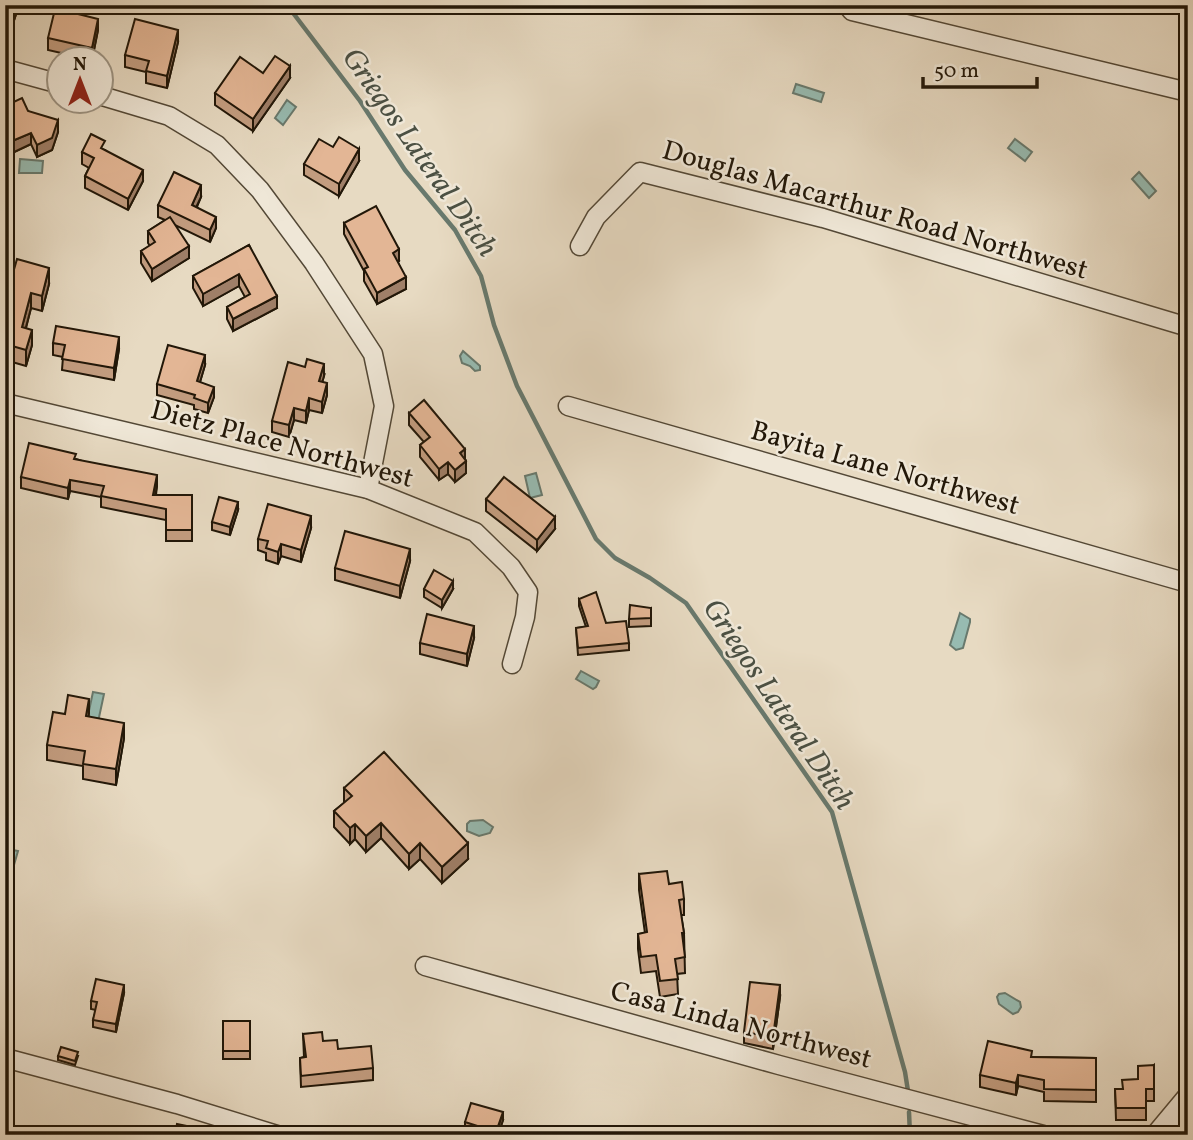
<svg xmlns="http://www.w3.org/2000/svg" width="1193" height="1140" font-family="Vollkorn,serif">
<rect width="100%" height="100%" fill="#e7dac2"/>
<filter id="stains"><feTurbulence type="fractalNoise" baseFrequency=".00286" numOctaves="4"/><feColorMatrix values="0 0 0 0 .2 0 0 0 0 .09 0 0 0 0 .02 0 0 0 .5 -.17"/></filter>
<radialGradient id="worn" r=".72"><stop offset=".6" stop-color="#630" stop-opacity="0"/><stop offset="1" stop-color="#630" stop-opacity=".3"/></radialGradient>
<!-- water -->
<g fill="#97bbb1" stroke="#68796d" stroke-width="2">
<polygon points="796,84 824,93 821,102 793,93"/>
<polygon points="287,100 296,107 283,125 275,118"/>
<polygon points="1015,139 1032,152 1025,161 1008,148"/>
<polygon points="20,159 43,161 42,173 19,173"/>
<polygon points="1139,172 1156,191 1149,198 1132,179"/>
<polygon points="463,351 480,366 480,370 475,371 470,366 462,363 460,356"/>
<polygon points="536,473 542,495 530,498 525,476"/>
<polygon points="960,613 970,619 970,622 963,648 956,650 950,645"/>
<polygon points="581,671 599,681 596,687 593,689 576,679"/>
<polygon points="93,692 104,694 98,722 87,720"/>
<polygon points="483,820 493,827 490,833 479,836 467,831 467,824 470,821"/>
<polygon points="8,849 18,851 12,872 5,871"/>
<polygon points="1005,993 1020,1002 1021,1007 1018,1012 1013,1014 999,1004 997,997 999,994"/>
</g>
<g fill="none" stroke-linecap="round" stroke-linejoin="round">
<!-- stream -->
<g stroke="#68796d" stroke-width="4.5">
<polyline points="287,5 360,101 405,170 455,230 481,276 494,325 517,386 596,539 615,558 650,578 686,603 832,812 905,1072 908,1091"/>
<polyline points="909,1112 910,1135"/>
</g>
<defs>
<g id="minor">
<polyline points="847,5 852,11 1188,92"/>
<polyline points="5,69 60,84"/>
<polyline points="102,96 169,116 217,145 260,190 314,263 373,354 384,406 368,489"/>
<polyline points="580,246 596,217 640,172 823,218 1188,327"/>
<polyline points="5,403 368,489 475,532 511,567 528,592 525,617 512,664"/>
<polyline points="568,406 1188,583"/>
<polyline points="425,966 779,1065 1043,1135"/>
<polyline points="5,1058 177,1104 277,1135"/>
</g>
<polyline id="tertiary" points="1158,1135 1188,1099"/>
</defs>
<!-- minor casing -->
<use href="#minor" stroke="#534836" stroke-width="21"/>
<!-- tertiary casing -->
<use href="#tertiary" stroke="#534836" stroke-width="26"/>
<!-- minor -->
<use href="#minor" stroke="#efe7d7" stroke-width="18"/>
<!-- tertiary -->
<use href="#tertiary" stroke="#efe7d7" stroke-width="23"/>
</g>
<!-- wall -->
<g fill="#c39d80" stroke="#221708" stroke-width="2">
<polygon points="5,5 19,5 9,36 5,35"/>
<polygon points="76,13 98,30 92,60 48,50 48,38"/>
<polygon points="178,42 167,88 146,83 146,72 125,67 125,55"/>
<polygon points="263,73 290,78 253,131 215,105 215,93"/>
<polygon points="5,106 28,111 58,132 52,150 37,157 31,144 12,153 9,164 5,166"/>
<polygon points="105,150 143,181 128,210 85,188 85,176 89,168 82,164 82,152"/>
<polygon points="359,161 339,196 304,175 304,164"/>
<polygon points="201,197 197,207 216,228 210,242 175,225 189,258 152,281 141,263 141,251 150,246 148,243 148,231 165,220 158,217 158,205"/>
<rect x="5" y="207" width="9" height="32"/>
<polygon points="344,223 399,261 398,262 406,289 377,304 364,281 364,271 344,234"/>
<polygon points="249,245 277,308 233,331 227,319 227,307 245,297 239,286 203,306 193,288 193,276"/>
<polygon points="49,284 42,311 31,308 26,328 32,345 26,366 5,360 5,294 7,294"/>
<polygon points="53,343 119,349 114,380 62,370 63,357 53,355"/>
<polygon points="205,365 200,382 214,397 208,413 194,409 194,405 157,395 157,384"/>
<polygon points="324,376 322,382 327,395 322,413 309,410 306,423 294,420 289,437 272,432 272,421"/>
<polygon points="409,413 465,460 466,473 455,482 448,474 439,480 420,457 420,445 424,442 409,425"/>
<polygon points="76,459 157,486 156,495 192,495 192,541 166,541 166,520 101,507 101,497 70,491 68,499 21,488 21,477"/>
<polygon points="486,499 555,529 537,551 486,511"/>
<polygon points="238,510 230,535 212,530 212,522"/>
<polygon points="311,528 301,562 281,556 278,564 266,560 266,553 258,550 258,539"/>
<polygon points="410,561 400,598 335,580 335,568"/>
<polygon points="424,589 453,589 442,608 424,597"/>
<polygon points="579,599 629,643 629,650 578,655 576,628 586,627 579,606"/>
<polygon points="651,608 651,626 629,627 629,619"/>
<polygon points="474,638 467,666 420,654 420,643"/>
<polygon points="65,714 88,716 124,738 116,785 83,779 83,766 47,760 47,745"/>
<polygon points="344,788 468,859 442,883 420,859 409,869 381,838 366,852 355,839 350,844 334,827 334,811 344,803"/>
<polygon points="639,874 669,884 684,899 684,915 681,915 684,933 685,973 677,974 678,994 660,997 656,971 641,973 638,949 638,934 645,933 639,890"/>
<polygon points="124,993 116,1032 93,1027 93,1020 96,1010 91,1009 91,1001"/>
<polygon points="780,997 773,1049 744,1043 744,1032"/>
<rect x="223" y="1021" width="27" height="38"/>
<polygon points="303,1034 323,1041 373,1068 373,1080 301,1087 300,1058 304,1057"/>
<polygon points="58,1056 78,1056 75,1065 58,1060"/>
<polygon points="1032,1057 1096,1058 1096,1102 1044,1101 1044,1092 1018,1086 1016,1095 980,1087 980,1075"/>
<polygon points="1154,1065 1154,1101 1146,1101 1146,1120 1116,1120 1115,1089 1123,1089 1138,1079"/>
<polygon points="503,1120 498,1135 481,1135 465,1130 465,1122"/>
</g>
<!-- shaded-wall -->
<g fill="#9f7f68" stroke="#221708" stroke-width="2">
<polygon points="15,5 19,5 9,36 9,25"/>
<polygon points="98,19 98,30 92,60 92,48"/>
<polygon points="178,30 178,42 167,88 167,76"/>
<polygon points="290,66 290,78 253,131 253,119"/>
<polygon points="58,120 58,132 52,150 37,157 37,145"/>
<polygon points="31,133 31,144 12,153 9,164 5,166 5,154 12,141"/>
<polygon points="359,149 359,161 339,196 339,184"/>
<polygon points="143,170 143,181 128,210 128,199"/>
<polygon points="201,185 201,197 192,216 192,205"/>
<polygon points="216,217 216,228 210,242 210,230"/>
<polygon points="189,246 189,258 152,281 152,269"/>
<polygon points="399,249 399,261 393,264 393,253"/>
<polygon points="49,268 49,284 42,311 42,296"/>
<polygon points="239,274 239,286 203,306 203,294"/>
<polygon points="406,277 406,289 377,304 377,293"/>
<polygon points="31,293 31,308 22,342 22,327"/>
<polygon points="277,296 277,308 233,331 233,319"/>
<polygon points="32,330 32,345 26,366 26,350"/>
<polygon points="119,337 119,349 114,380 114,368"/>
<polygon points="205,355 205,365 197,392 197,381"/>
<polygon points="324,364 324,376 319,393 319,381"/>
<polygon points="327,383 327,395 322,413 322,402"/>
<polygon points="214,387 214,397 208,413 208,403"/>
<polygon points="309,398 309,410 306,423 306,411"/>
<polygon points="294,408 294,420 289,437 289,425"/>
<polygon points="465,449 465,461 460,453"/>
<polygon points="466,461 466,473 455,482 455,470"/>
<polygon points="448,462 448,474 439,480 439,469"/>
<polygon points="157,475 157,486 153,506 153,495"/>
<polygon points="70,480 70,491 68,499 68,488"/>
<polygon points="238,502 238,510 230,535 230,527"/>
<polygon points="311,516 311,528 301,562 301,550"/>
<polygon points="555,517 555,529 537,551 537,540"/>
<polygon points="281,544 281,556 278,564 278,552"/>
<polygon points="410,549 410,561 400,598 400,586"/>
<polygon points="453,581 453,589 442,608 442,600"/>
<polygon points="474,626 474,638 467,666 467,654"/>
<polygon points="89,699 89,714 86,732 86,716"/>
<polygon points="124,723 124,738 116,785 116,769"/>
<polygon points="381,823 381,838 366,852 366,836"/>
<polygon points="355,824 355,839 350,844 350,828"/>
<polygon points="420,843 420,859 409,869 409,854"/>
<polygon points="468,843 468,859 442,883 442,867"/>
<polygon points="124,985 124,993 116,1032 116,1024"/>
<polygon points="780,985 780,997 773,1049 773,1037"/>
<polygon points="1018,1075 1018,1086 1016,1095 1016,1083"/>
<polygon points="503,1112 503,1120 498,1135 496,1135"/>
</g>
<!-- building -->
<g fill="#e3b695" stroke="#221708" stroke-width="2">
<polygon points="5,5 15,5 9,25 5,24"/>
<polygon points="56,5 76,5 74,13 98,19 92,48 48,38"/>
<polygon points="135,19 178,30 167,76 146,71 149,61 125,55"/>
<polygon points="275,56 290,66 253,119 215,93 240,57 263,73"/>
<polygon points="22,98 28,111 58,120 52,138 37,145 31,133 12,141 9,152 5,154 5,106"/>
<polygon points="91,134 105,141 101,148 143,170 128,199 85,176 94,158 82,152"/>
<polygon points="339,137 359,149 339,184 304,164 319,139 333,147"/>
<polygon points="174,172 201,185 192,205 216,217 210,230 158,205"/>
<polygon points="376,206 399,249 393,253 406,277 377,293 364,269 368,267 344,223"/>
<rect x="5" y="207" width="9" height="20"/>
<polygon points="170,217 189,246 152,269 141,251 155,242 148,231"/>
<polygon points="249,245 277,296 233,319 227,307 250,294 239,274 203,294 193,276"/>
<polygon points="17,259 49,268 42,296 31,293 22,327 32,330 26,350 5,344 5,294 7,294"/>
<polygon points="56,326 119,337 114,368 62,359 65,345 53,343"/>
<polygon points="168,345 205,355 197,381 214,387 208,403 194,398 195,395 157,384"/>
<polygon points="307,359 324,364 319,381 327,383 322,402 309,398 306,411 294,408 289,425 272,421 288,362 305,367"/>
<polygon points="424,400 465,449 460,453 466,461 455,470 448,462 439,469 420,445 430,437 409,413"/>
<polygon points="29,443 76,454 74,459 157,475 153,495 192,495 192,530 166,530 166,509 101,496 104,486 70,480 68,488 21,477"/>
<polygon points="504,477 555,517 537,540 486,499"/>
<polygon points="219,497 238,502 230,527 212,522"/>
<polygon points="268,504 311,516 301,550 281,544 278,552 266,548 268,541 258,539"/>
<polygon points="345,531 410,549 400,586 335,568"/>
<polygon points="434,570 453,581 442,600 424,589"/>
<polygon points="596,592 606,623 626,621 629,643 578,648 576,628 588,626 579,599"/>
<polygon points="630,605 651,608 651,618 629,619"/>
<polygon points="427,614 474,626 467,654 420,643"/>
<polygon points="68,695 89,699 86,716 124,723 116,769 83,764 85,751 47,745 53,712 65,714"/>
<polygon points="384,752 468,843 442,867 420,843 409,854 381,823 366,836 355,824 350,828 334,811 352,796 344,788"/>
<polygon points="667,871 669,884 682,882 684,899 679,900 684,933 682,933 685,957 675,959 678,979 660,981 656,955 641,957 638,934 647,932 639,874"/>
<polygon points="96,979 124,985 116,1024 93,1020 97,1002 91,1001"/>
<polygon points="750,982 780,985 773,1037 744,1032"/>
<rect x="223" y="1021" width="27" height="30"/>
<polygon points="322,1032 323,1041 337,1040 338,1049 371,1046 373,1068 301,1076 300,1058 306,1057 303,1034"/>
<polygon points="988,1041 1032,1051 1031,1057 1096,1058 1096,1090 1044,1089 1044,1080 1018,1075 1016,1083 980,1075"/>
<polygon points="61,1047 78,1052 75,1061 58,1056"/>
<polygon points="1154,1065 1154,1089 1146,1089 1146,1108 1116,1108 1115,1089 1123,1089 1122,1080 1138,1079 1138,1066"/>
<polygon points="471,1103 503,1112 496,1132 465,1122"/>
<polygon points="177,1124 216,1132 217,1128 240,1135 175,1135"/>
<polygon points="934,1130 955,1135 933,1135"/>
</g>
<g text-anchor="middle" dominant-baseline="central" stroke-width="5" stroke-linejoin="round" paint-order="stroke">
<!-- street labels -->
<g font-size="28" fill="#221708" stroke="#efe7d7">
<text transform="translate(875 211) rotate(16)">Douglas Macarthur Road Northwest</text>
<text transform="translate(282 445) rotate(15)">Dietz Place Northwest</text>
<text transform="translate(885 469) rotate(16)">Bayita Lane Northwest</text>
<text transform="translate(741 1026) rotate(15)">Casa Linda Northwest</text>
</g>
<!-- water labels -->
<g font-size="30" font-style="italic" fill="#4b5043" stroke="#efe7d7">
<text transform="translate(419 153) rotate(55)">Griegos Lateral Ditch</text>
<text transform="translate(778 705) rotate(56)">Griegos Lateral Ditch</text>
</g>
</g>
<!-- margin -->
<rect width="1193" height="1140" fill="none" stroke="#e7dac2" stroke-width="28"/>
<rect x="7" y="7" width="1179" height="1126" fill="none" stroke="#221708" stroke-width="3.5"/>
<rect x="14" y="14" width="1165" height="1112" fill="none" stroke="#221708" stroke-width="2"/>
<!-- north arrow -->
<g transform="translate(80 80)"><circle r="33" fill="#efe7d7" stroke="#9d9484" stroke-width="2"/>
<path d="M0-5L12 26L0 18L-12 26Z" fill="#8f2418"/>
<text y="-10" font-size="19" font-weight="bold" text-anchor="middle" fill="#221708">N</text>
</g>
<!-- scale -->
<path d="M923 77v10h114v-10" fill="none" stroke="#221708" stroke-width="3.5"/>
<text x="934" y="77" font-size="21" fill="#221708" stroke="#efe7d7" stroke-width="5" paint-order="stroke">50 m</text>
<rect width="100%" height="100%" filter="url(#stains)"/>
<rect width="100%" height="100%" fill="url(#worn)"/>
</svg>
